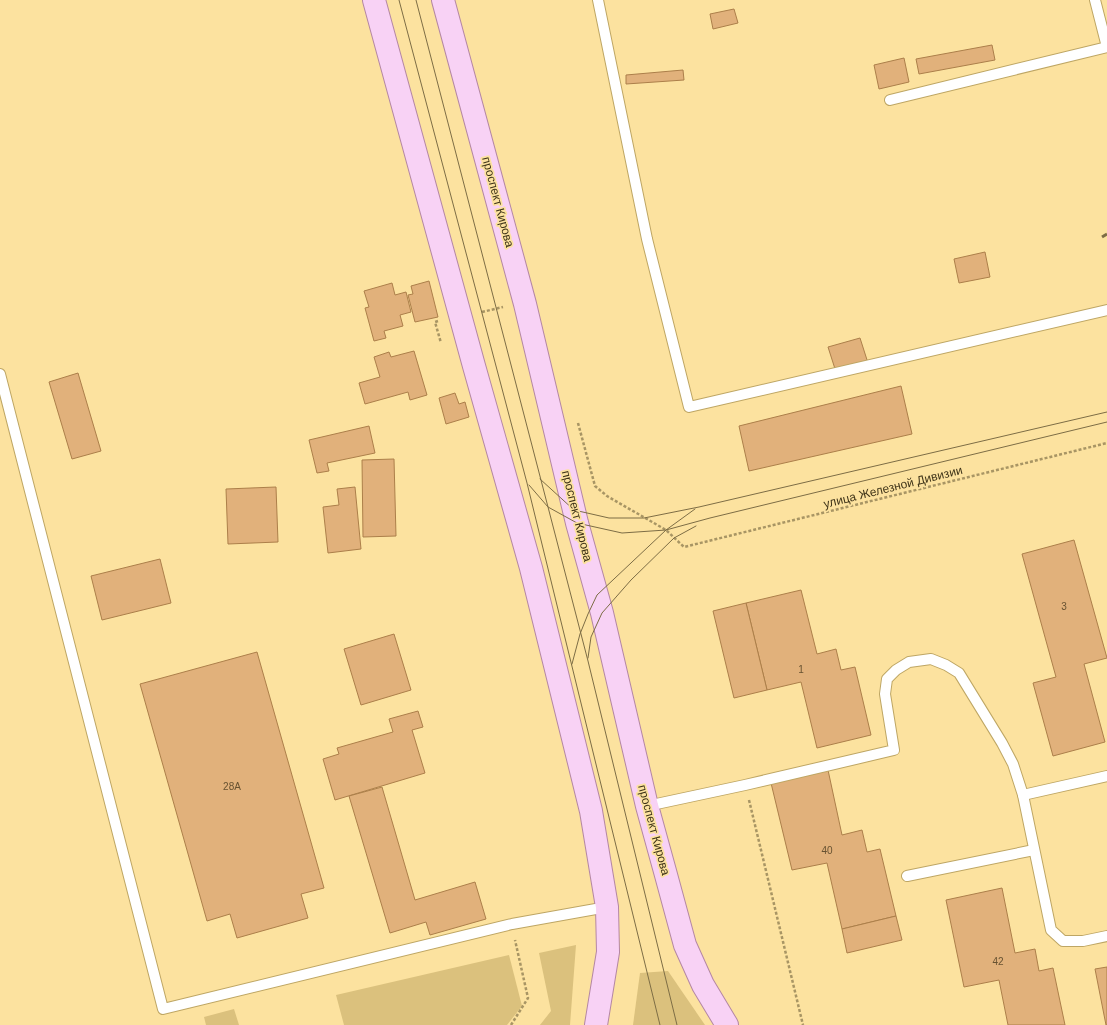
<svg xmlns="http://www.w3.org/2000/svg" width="1107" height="1025" font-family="Helvetica,sans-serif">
<rect width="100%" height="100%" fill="#fce29f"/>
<!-- green -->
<g fill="#dbc17d">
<polygon points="576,945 570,1025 540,1025 551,1011 539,953"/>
<polygon points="509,955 522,1006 507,1025 344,1025 336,995"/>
<polygon points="668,971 705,1025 633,1025 640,973"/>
<polygon points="234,1009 239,1025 206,1025 204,1017"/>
</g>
<!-- building -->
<g fill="#e1b17b" stroke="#ac7f4a">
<polygon points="734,9 738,23 713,29 710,14"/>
<polygon points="992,45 995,60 919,74 916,59"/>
<polygon points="904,58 909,82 879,89 874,65"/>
<polygon points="683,70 684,80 626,84 626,75"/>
<polygon points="985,252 990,277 959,283 954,259"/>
<polygon points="429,281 438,317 415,322 408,295 413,294 411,286"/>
<polygon points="392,283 395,295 406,292 411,312 400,315 403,326 384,331 386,338 374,341 365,308 369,307 364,291"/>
<polygon points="860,338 868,363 836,372 828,347"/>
<polygon points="414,351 427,395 410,400 408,392 365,404 359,383 380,377 374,357 389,352 391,357"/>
<polygon points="78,373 101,451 72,459 49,382"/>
<polygon points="901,386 912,434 749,471 739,426"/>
<polygon points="455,393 459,404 465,402 469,417 446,424 439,398"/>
<polygon points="369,426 375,453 327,463 329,471 317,473 309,440"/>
<polygon points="394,459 396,536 363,537 362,460"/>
<polygon points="276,487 278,542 228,544 226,489"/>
<polygon points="355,487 361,549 328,553 323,507 339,505 337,489"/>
<polygon points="1074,540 1107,658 1084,664 1105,742 1053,756 1033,683 1056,677 1022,554"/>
<polygon points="160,559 171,603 102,620 91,576"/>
<polygon points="801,590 817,654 836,649 841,670 855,667 871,735 817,748 801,682 767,690 746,603"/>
<polygon points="746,603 767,690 734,698 713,611"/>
<polygon points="394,634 411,690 361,705 344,649"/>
<polygon points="257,652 324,888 301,894 308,918 237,938 230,914 207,921 140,684"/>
<polygon points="418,711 423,727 412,730 425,773 335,800 323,759 339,754 337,748 393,732 389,719"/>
<polygon points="828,770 842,835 862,830 867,852 880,849 896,916 842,929 827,863 792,870 771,783"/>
<polygon points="382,787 415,900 475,882 486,919 430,935 426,922 390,933 349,796"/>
<polygon points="1002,888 1015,953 1035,949 1039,971 1053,968 1065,1025 1008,1025 999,980 964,987 946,900"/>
<polygon points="896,916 902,940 847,953 842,929"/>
<polygon points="1107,967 1107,1025 1106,1025 1095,969"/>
</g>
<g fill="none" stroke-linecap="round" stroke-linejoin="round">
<defs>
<g id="lane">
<polyline points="598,0 647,239 689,407 1107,310"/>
<polyline points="1095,0 1107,47"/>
<polyline points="890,100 1107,47"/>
<polyline points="0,374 163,1009 512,924 607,907"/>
<polyline points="1023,795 1051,930 1063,941 1083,941 1107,936"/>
<polyline points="647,806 745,785 894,750 885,694 887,679 896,670 909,662 931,659 946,665 959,673 1002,743 1013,764 1023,795 1107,776"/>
<polyline points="907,876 1034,850"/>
</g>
<g id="primary">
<polyline points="374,0 474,366 531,568 591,811 607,907 608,952 596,1025"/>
<polyline points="443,0 525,304 577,523 602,613 647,806 666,875 685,945 703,985 727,1025"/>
</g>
</defs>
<!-- lane casing -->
<use href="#lane" stroke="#bea664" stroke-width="12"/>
<!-- primary casing -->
<use href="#primary" stroke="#b487a3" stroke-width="24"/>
<!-- path -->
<g stroke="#a89564" stroke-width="2.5" stroke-dasharray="3 2" stroke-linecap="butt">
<polyline points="482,312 503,307"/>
<polyline points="438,321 435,322 441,343"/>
<polyline points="578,423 595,486 607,496 666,530 684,547 1107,443"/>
<polyline points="749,800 803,1025"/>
<polyline points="511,1025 528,998 515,940"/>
</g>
<!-- lane -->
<use href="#lane" stroke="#fff" stroke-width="10"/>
<!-- primary -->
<use href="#primary" stroke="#f8d2f5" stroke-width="22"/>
<!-- tram -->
<g stroke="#7d6d45" stroke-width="1">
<polyline points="399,0 527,483 660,1025"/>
<polyline points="416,0 548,507 588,661 677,1025"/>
<polyline points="540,479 574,510 609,518 644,518 699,507 1107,412"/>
<polyline points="529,485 548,507 577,523 622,533 666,530 710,518 1107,422"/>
<polyline points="588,658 591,637 602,613 631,580 674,538 696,526"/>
<polyline points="572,664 580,634 588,614 597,595 666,530 695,509"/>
</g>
<!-- rail -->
<polyline stroke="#7d6d45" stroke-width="3" stroke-dasharray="6 3" stroke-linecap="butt" points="1102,237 1107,234"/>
</g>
<g text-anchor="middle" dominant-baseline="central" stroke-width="3.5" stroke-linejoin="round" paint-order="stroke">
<!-- number labels -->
<g font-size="10" fill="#675231">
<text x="1064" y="606">3</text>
<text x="801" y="669">1</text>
<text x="232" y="786">28А</text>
<text x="827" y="850">40</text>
<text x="998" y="961">42</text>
</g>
<!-- street labels -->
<g font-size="12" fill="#3e3318" stroke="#fce29f">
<text transform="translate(498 202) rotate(75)">проспект Кирова</text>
<text transform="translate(893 487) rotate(-14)">улица Железной Дивизии</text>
<text transform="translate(577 516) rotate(76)">проспект Кирова</text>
<text transform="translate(654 830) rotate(75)">проспект Кирова</text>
</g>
</g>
</svg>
